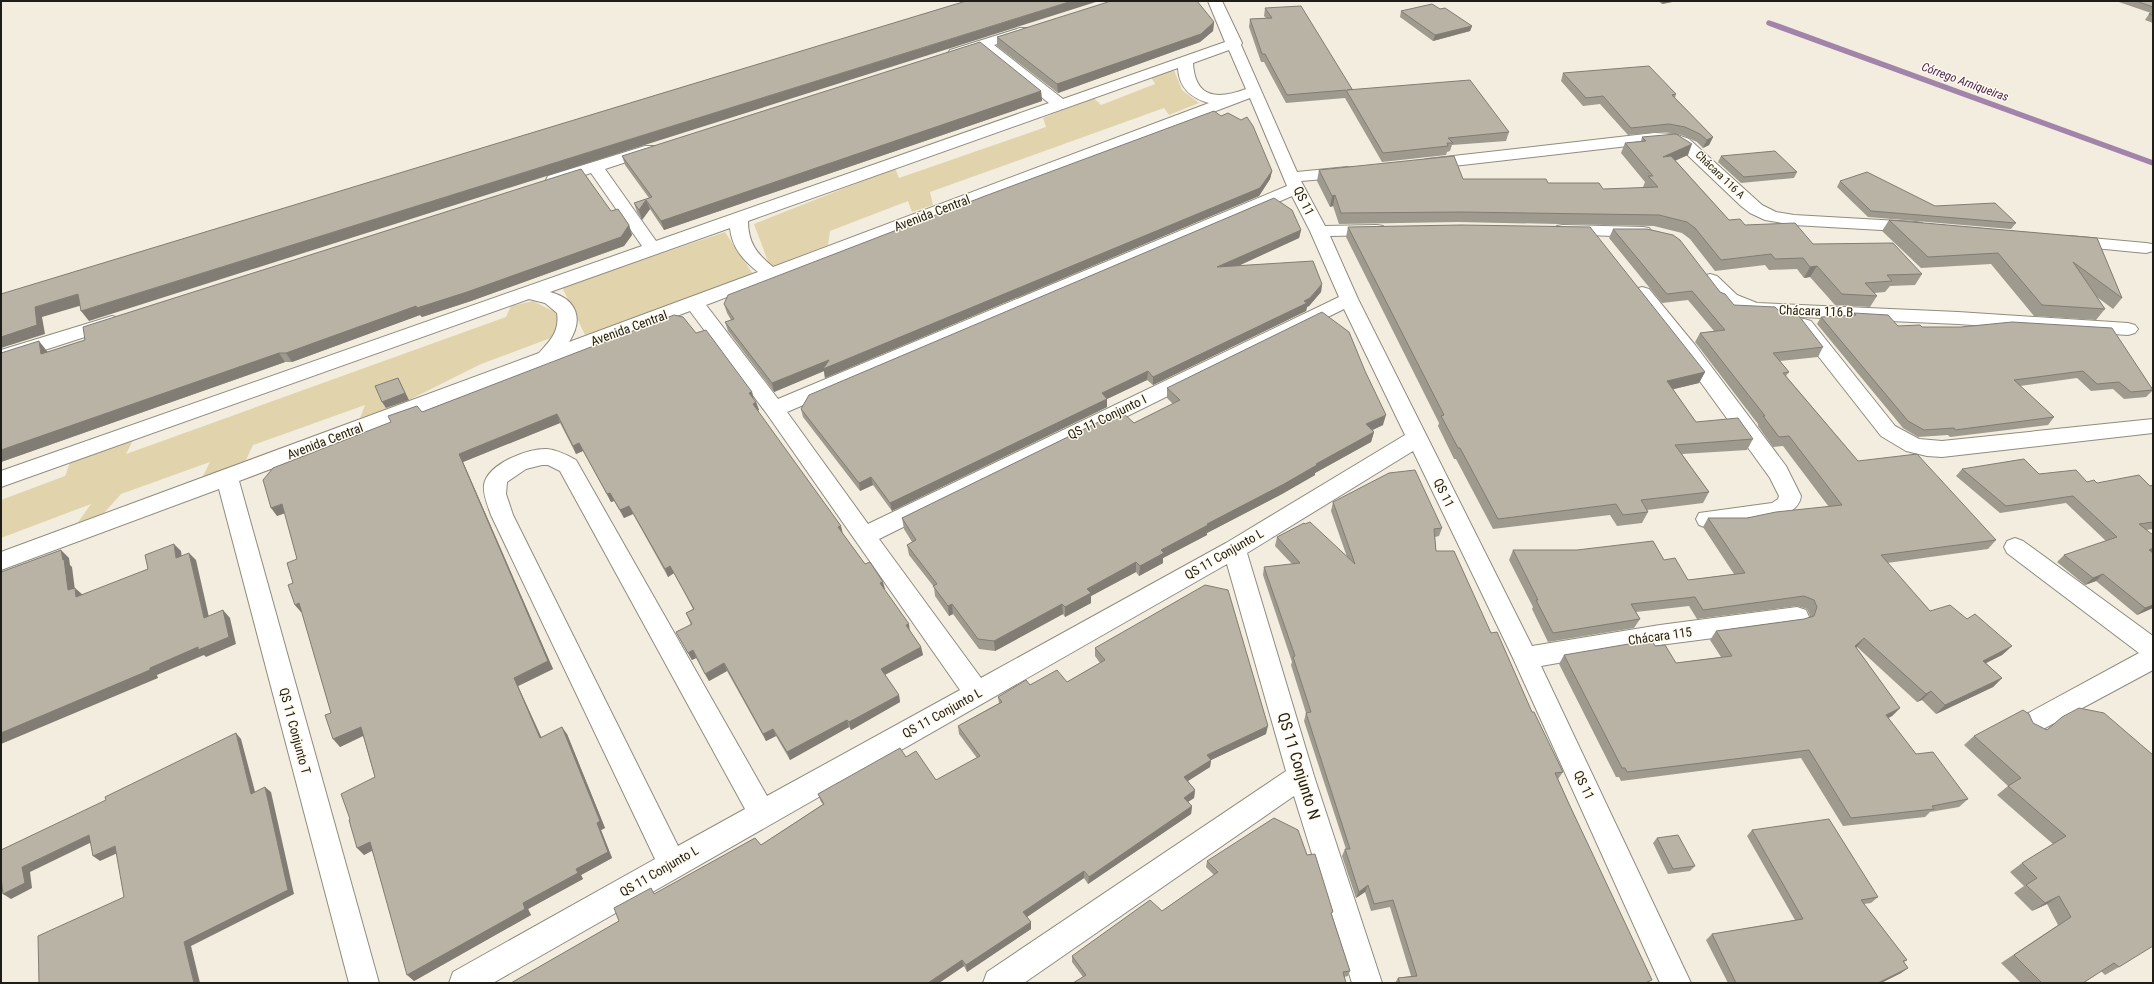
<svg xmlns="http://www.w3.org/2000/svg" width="2154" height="984" font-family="'Roboto Condensed',sans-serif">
<rect width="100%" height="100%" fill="#f2edde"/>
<!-- green -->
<g fill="#e1d4ac">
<polygon points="1174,70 1182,90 1199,103 1169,115 1164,108 930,192 933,205 912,212 908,201 830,231 828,245 770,267 754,224 895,168 899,178 1046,127 1043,118 1093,97 1101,105 1155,84 1151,77"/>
<polygon points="725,232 753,274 585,335 562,287"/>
<polygon points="533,301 559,314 556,336 481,364 401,404 360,418 365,405 253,445 246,460 202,478 210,462 121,494 104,513 76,525 91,504 1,538 1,500 65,476 71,460 133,440 126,454 506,317 511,306"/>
</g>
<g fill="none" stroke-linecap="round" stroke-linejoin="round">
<!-- stream -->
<polyline stroke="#a284ab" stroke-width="5.5" points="1769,23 2153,163"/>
<defs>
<g id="minor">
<path d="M1208,1H1222L1242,43L1241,45L1297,172L1347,167L1353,168L1355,172L1353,176L1347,177L1301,181L1325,226L1377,225L1383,226L1386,230L1383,234L1377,235L1330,236L1358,299L1532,646L1660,625L1797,607L1806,610L1809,617L1806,624L1797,627L1660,645L1541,666L1691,983H1660L1513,658L1413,451L1247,553L1314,776L1382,983H1352L1294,796L1024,983H983L987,972L1286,771L1227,564L493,983H449L453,972L655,859L491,515C488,506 483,495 484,485C487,464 528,448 547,449C557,450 567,455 576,460L767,796L960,690L767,414L690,311L239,481L379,983H349L219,489L1,570V552L539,353C550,341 560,331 557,313L545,303L529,299L1,487V471L642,246L591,173L554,185L548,184L546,180L548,176L645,146H657L659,149L657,152L605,169L656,241L1049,103L981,50L955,57L950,56L948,53L950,50L1020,28H1030L1032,31L1030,34L994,45L1063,99L1225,42ZM1229,50L1246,89C1217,100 1195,98 1193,63ZM1178,68C1179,88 1191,98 1209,103L773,267C757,254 748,243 748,221ZM1250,98L1287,186L778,399L706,305ZM1292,196L1310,231L1339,297L868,524L787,412ZM730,228C732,248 743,260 758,272L569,342C584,319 577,299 550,292ZM1344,309L1405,435L1226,543L981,678L879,539ZM542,465H548L560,471L745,809L678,846L513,515L506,494L507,482L526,469Z"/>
<polygon points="1654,133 1675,134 1689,139 1762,205 1776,212 1794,215 1916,222 1922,223 1925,227 1922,231 1916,232 1794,225 1765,220 1750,213 1741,206 1677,145 1654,143 1427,169 1421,167 1419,164 1421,161 1427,159"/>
<polygon points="1563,225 1643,227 1649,228 1652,232 1649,236 1643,237 1557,234 1554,230 1557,226"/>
<polygon points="2069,236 2146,243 2152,244 2153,251 2146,253 2063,245 2060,241 2063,237"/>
<path d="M1710,274L1717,276L1737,295L1757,303L1958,312L2128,323L2135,325L2138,329L2135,333L2128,335L1958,324L1757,315C1733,310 1715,301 1701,280L1703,276Z"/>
<path d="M1642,287L1649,289L1695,345L1786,466L1801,496C1798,525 1730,525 1707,528L1699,525L1696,519L1699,513L1772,503L1778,499L1779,496L1770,478L1681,355L1633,293L1635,289Z"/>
<polygon points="112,316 119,318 122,322 119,326 1,364 1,350"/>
<polygon points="1804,319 1811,321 1895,426 1919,439 1942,441 2153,419 2153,433 1942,457 1927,456 1906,451 1881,436 1797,329 1794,325 1797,321"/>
<polygon points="2015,538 2023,541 2153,636 2153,670 2032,735 2023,732 2019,724 2023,716 2139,653 2007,553 2004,547 2007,541"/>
</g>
</defs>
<!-- minor casing -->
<use href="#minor" stroke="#908c7e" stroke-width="2"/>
<!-- minor -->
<use href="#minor" fill="#fff" fill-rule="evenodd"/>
</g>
<!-- wall -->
<g fill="#9e9a8e">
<polygon points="1658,1 1677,1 1662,4"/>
<polygon points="2116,1 2153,1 2153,23 2145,20 2149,14 2151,13"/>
<polygon points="1265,8 1352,89 1509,132 1506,141 1452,145 1450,151 1447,152 1446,155 1382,162 1345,98 1286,103 1264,62 1261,62 1249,27 1250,19 1266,18 1264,16"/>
<polygon points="1401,11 1472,26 1470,31 1433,41 1400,17"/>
<polygon points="1214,22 1213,31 1200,42 1058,93 997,46 997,37"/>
<polygon points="1563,73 1676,94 1675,98 1713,137 1709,145 1703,148 1697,142 1682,135 1665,132 1628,135 1600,104 1583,106 1561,81"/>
<polygon points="1041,91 1042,101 664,230 650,209 642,220 637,212 634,203 649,198 625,165 622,156"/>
<polygon points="1642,137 1688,155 1675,160 1729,220 1745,225 1813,244 1922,274 1915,285 1890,286 1885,292 1874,293 1877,296 1870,307 1835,305 1810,277 1804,278 1797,269 1769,270 1765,265 1715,271 1690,239 1682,233 1654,226 1458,222 1339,224 1333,206 1330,207 1317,181 1319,170 1463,179 1548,183 1603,189 1644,188 1643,187 1645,182 1621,153 1625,143 1641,141"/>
<polygon points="1721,156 1797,172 1794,178 1741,183 1718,162"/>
<polygon points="1272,171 1270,179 1259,196 825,378 824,371 774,392 728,331 725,322 731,320 727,313 724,304"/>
<polygon points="1840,181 1935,206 2016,223 2011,229 1868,217 1837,187"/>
<polygon points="611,211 629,225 632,235 624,246 471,301 422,317 420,315 292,362 285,362 1,462 47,351 48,352"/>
<polygon points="1889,220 2097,238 2122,298 2113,309 2097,297 2105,309 2096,320 2034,316 1991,264 1921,268 1882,231"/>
<polygon points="1348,227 1705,372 1699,383 1673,389 1696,422 1753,439 1747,450 1682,454 1709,492 1703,503 1647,510 1648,512 1642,523 1617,526 1610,515 1493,529 1456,459 1454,459 1438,426 1439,423 1346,237"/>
<polygon points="1613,229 1720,292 1734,305 1781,313 1823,347 1818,357 1780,361 1789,372 1786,376 1858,461 1996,540 1988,549 1887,563 1930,611 1967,619 2012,646 2002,655 1986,663 2002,678 1993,687 1936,714 1922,700 1917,702 1857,647 1856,647 1900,708 1892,716 1888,718 1916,754 1968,799 1959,807 1930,812 1925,817 1843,826 1801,758 1621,781 1619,777 1616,777 1559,664 1564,655 1655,646 1676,663 1721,657 1710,640 1716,631 1804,619 1810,617 1810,616 1807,609 1797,606 1697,619 1689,606 1636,612 1640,619 1634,628 1548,642 1532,609 1533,607 1509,560 1513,550 1664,560 1688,580 1734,574 1703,527 1708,518 1747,518 1829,507 1783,446 1773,447 1758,426 1758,424 1695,342 1700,333 1714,331 1688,300 1662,303 1609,238"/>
<polygon points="1301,230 1299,238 1238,266 1322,284 1321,292 1309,306 1307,307 1306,311 1153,385 1147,380 1107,399 1107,407 892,511 873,485 860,491 803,417 801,409"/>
<polygon points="1854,313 1898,326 1922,327 2153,390 2146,397 2124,399 2113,389 2091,391 2077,378 2020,386 2054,417 2048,425 1950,437 1948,435 1918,437 1903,428 1817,324 1821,317 1852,316"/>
<polygon points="696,333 752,392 754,400 756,402 759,410 757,411 843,534 865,564 885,589 884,590 910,631 921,647 923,655 885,675 899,695 900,702 851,730 849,727 790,760 776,736 766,741 727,671 709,681 696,658 692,660 676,632 691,625 686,613 693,609 674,573 668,577 633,514 624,518 614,501 611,502 583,451 576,454 560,423 463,462 553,669 518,686 541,738 567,734 605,828 601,830 612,858 581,875 583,879 528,909 531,915 414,981 372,851 364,855 350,819 375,777 363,736 340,747 331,713 302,612 301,612 295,605 293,583 297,559 285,513 277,516 422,412"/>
<polygon points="1167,388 1383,425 1373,430 1374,432 1371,442 1315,473 1315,475 1282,494 1207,533 1207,535 1163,558 1163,563 1139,576 1136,572 1091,596 1091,603 1065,617 1063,614 995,651 979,649 953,614 949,616 935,596 934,587 909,555 907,545 912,542 904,529 902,518 1134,423 1173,404 1167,398"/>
<polygon points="1962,469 2039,474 2097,483 2150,486 2153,485 2153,529 2146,530 2153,608 2137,615 2096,581 2085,585 2057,562 2064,555 2106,541 2066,503 2000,513 1956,476"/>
<polygon points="1333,502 1442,528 1439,536 1435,537 1436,551 1491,633 1563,772 1558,779 1650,983 1395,983 1398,978 1411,976 1390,907 1371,911 1365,892 1356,898 1342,856 1345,849 1346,849 1304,721 1306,713 1291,665 1292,662 1263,575 1264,567 1292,564 1275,546 1277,537 1305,524 1347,557 1331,511"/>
<polygon points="1095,648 1266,734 1211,760 1210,767 1188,781 1195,790 1194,798 1188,802 1192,806 1191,814 1088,884 1084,878 1027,917 1031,922 1031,929 967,972 964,966 939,983 511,983 619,921 655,894 761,845 823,804 821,802 818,794 906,757 936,780 977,758 959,734 958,726 999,703 998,697 1030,685 1067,682 1100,663 1095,656"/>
<polygon points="2062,717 2119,967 2105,975 2101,971 2083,983 2021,983 2001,963 2058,925 2047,904 2032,911 2014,893 2024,886 2010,872 2022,863 2053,844 1997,795 2008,786 1964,745 1974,736 2033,723 2047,730"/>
<polygon points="1752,830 1878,897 1871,903 1864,904 1907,960 1904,962 1908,968 1901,973 1881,983 1728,983 1706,940 1712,934 1795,920 1747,836"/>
<polygon points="1657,838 1695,866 1690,871 1668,874 1653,843"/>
<polygon points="1307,855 1332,915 1350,971 1348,976 1344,977 1083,977 1072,962 1072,956 1162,911 1214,875 1206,867 1207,861"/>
</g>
<!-- shaded-wall -->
<g fill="#817d74">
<polygon points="1072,1 1099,1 89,321 81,311"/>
<polygon points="1663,1 1677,1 1662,4"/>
<polygon points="1214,22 1213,31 1200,42 1058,93 1057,84"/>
<polygon points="1472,26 1470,31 1433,41 1435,35"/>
<polygon points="1041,91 1042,101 664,230 661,221"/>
<polygon points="1713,137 1709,145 1703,148 1707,140"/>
<polygon points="1692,144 1688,155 1659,168 1663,157"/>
<polygon points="1272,171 1270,179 1259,196 825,378 824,371 774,392 772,383"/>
<polygon points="1335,195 1333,206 1330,207 1332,196"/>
<polygon points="646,200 650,209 642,220 639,210"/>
<polygon points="629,225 632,235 624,246 471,301 422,317 420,315 292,362 286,353 416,306"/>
<polygon points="1301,230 1299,238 1216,276 1217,267"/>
<polygon points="1817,266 1810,277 1804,278 1810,267"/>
<polygon points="1322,284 1321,292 1309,306 1307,307 1306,311 1153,385 1153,377 1304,301"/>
<polygon points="78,294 86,304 42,317 45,334 1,348 1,337 35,307"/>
<polygon points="39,341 47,351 49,363 41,354"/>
<polygon points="279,353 285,362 1,462 1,450"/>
<polygon points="1148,371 1147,380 1107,399 1107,407 892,511 890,503 1102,393"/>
<polygon points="1705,372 1699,383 1662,392 1667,381"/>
<polygon points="398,378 409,400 386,408 382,402"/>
<polygon points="752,392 754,400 749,393"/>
<polygon points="756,402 759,410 755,412 753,404"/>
<polygon points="557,414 560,423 463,462 553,669 518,686 545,745 540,738 514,678 459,454"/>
<polygon points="1386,415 1383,425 1363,434 1366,424"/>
<polygon points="1374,432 1371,442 1315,473 1315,475 1282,494 1207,533 1207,535 1163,558 1163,563 1139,576 1140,566 1161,550 1207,524"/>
<polygon points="579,443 583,451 576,454 573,446"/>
<polygon points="871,477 873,485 860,491 859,483"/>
<polygon points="610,493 614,501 611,502 607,494"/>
<polygon points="282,504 288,512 277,516 271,508"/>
<polygon points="629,506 633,514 624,518 620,510"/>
<polygon points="841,526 843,534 838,527"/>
<polygon points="174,544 181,551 183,565 176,558"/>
<polygon points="2153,548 2153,553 2149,550"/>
<polygon points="61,550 69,558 70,565 72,567 76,598 68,590"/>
<polygon points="189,553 196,560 211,626 204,618"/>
<polygon points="1136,562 1136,572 1091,596 1091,603 1065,617 1065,607 1087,589"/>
<polygon points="670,566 674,573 668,577 665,569"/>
<polygon points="2103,574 2096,581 2085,585 2093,578"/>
<polygon points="883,582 885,589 882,591 880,583"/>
<polygon points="75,588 83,595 76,597"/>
<polygon points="299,603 306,611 301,612 295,605"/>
<polygon points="952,604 953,614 949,616 948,606"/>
<polygon points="1062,604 1063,614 995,651 994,641"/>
<polygon points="2153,605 2153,608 2137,615 2145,608"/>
<polygon points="223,610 230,618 236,644 206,657 204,655 157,675 158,678 1,744 1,733"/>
<polygon points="909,624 910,632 906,625"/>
<polygon points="1864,638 1857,647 1847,655 1855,646"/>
<polygon points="2012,646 2002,655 1974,669 1983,661"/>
<polygon points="921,647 923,655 882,676 881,669"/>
<polygon points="693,650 696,658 692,660 688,653"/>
<polygon points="724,663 727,671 709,681 705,674"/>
<polygon points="2002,678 1993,687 1936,714 1945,705"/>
<polygon points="1931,691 1922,700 1917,702 1926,694"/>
<polygon points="899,695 900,702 851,730 849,722"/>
<polygon points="1900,708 1892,716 1878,724 1886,715"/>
<polygon points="847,720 849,727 790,760 787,752"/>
<polygon points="1268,726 1266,734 1211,760 1210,767 1183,784 1184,777 1207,755"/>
<polygon points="361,727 367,734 340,747 333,739"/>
<polygon points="562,727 567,734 605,828 601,830 612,858 581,875 583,879 528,909 531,915 414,981 407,975 576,869 597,823"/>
<polygon points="773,729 776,736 766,741 763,734"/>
<polygon points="236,733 241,739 257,799 251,794"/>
<polygon points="265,787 271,792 294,894 191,946 200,983 194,983 184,942"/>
<polygon points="1195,790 1194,798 1183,805 1184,798"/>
<polygon points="1192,806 1191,814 1088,884 1089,877"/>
<polygon points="89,835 96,840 30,872 32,888 11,899 3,894 22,867"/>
<polygon points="370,842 376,848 364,855 357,848"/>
<polygon points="115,846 122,851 100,861 93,856"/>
<polygon points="1084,871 1084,878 1024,919 1023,912"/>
<polygon points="1368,885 1365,892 1356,898 1359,892"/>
<polygon points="2059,896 2047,904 2032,911 2045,903"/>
<polygon points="1031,922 1031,929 967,972 966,965"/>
<polygon points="962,960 964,966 939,983 928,983"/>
<polygon points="1908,968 1901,973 1881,983 1878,983"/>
</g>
<!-- building -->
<g fill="#b8b3a5" stroke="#817d74">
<polygon points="966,1 1072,1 81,311 78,294 35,307 37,325 1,337 1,294"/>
<polygon points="1111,1 1197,1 1214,22 1201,34 1057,84 997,37"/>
<polygon points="2136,1 2153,1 2153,7"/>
<polygon points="1432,4 1440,9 1445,8 1472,26 1435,35 1401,11"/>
<polygon points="1301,6 1352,89 1347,90 1470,80 1509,132 1448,138 1453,143 1447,143 1448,146 1383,153 1346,90 1287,95 1265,54 1262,54 1250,19 1272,18 1265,8"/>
<polygon points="2153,12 2153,15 2149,14"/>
<polygon points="980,42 1041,91 661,221 646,200 639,210 634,203 652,197 622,156"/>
<polygon points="1649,66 1676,94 1672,95 1713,137 1707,140 1700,134 1685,127 1669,124 1631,128 1603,96 1586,98 1563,73"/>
<polygon points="1214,111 1221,116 1228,113 1241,120 1247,117 1253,126 1272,171 1260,188 823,369 829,360 772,383 725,322 734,319 724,304 728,295 985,196"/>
<polygon points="1676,134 1692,144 1663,157 1671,156 1729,220 1740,219 1745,225 1795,223 1813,244 1893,243 1922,274 1887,275 1892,281 1865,283 1877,296 1842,294 1817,266 1810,267 1803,258 1775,259 1771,254 1721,260 1695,228 1687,222 1659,215 1461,212 1341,213 1335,195 1332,196 1319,170 1454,156 1463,179 1546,179 1548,183 1599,183 1603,189 1658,187 1648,176 1653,176 1625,143 1646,141 1642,137"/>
<polygon points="1775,151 1797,172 1744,177 1721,156"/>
<polygon points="581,169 611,211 618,209 629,225 621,237 467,292 417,308 416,306 286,353 279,353 1,450 1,353 39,341 41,354 85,340 83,327"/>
<polygon points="1867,172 1935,206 1995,203 2016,223 1871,211 1840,181"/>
<polygon points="1274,198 1292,210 1301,230 1217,267 1313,261 1322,284 1310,298 1304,301 1307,303 1153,377 1148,371 1102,393 1107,399 890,503 871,477 859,483 801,409 809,395"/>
<polygon points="1889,220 2097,238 2122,298 2073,262 2105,309 2042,305 1998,253 1928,257"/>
<polygon points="1461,225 1590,227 1705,372 1667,381 1696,422 1738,418 1753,439 1675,445 1709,492 1641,500 1648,512 1623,515 1616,504 1498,519 1460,448 1458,448 1441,416 1444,415 1348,227"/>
<polygon points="1613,229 1647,229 1673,235 1680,240 1720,292 1725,294 1734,305 1775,307 1781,313 1794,312 1799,316 1823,347 1773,353 1789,372 1783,373 1858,461 1917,454 1996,540 1881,555 1930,611 1950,605 1967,619 1975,614 2012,646 1983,661 2002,678 1945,705 1931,691 1926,694 1864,638 1855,646 1900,708 1886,715 1916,754 1933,752 1968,799 1932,806 1934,809 1851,818 1809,750 1627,772 1625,768 1622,768 1564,655 1652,640 1655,646 1665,645 1676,663 1732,656 1716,631 1804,619 1814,616 1817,607 1814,600 1804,596 1703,610 1695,597 1631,604 1640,619 1553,633 1536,600 1538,600 1513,550 1577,550 1653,541 1664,560 1675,558 1688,580 1745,573 1708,518 1747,518 1776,512 1842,505 1789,436 1779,437 1763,416 1765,416 1700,333 1725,330 1692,291 1667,294"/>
<polygon points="1322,312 1349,332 1365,371 1386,415 1366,424 1374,432 1316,464 1317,465 1284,484 1207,524 1208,525 1161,550 1164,553 1140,566 1136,562 1087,589 1091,593 1065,607 1062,604 994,641 978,639 952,604 948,606 933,586 937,584 907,545 916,540 902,518 1121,411 1134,423 1180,400 1167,388"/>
<polygon points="1854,313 1888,315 1898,326 1920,325 1922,327 1961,327 2012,322 2112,328 2153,390 2131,392 2119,382 2097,384 2083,371 2014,380 2054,417 1955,430 1954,428 1924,430 1908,421 1821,317 1856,315"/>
<polygon points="674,315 683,317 696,333 706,330 752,392 749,393 756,402 753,404 841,526 838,527 865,564 870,562 883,582 880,583 909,624 906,625 921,647 881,669 899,695 849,722 847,720 787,752 773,729 763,734 724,663 705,674 693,650 688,653 676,632 692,624 686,613 694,609 670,566 665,569 629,506 620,510 610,493 607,494 579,443 573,446 557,414 459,454 548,661 514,678 540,738 562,727 600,821 597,823 608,852 576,869 578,873 523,903 525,909 407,975 370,842 357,848 349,820 350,819 341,794 375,777 361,727 333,739 325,715 331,713 299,603 295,605 288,585 293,583 287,563 297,559 282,504 271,508 263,480 273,468 391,422 388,416 417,406 422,412"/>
<polygon points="398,378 405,393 382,402 375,386"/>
<polygon points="2024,459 2039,474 2076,470 2087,482 2094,480 2097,483 2139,475 2150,486 2153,485 2153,522 2139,524 2153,535 2153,548 2149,550 2153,553 2153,605 2145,608 2103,574 2093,578 2064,555 2117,537 2073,496 2006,506 1962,469"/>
<polygon points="1415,470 1442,528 1434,529 1436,551 1454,551 1491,633 1497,632 1532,712 1534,712 1563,772 1555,773 1569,804 1652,980 1645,983 1400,983 1398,978 1417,976 1393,900 1374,904 1368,885 1359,892 1345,849 1350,849 1306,713 1311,712 1293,657 1295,656 1264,567 1300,563 1277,537 1304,523 1305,524 1310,522 1355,564 1333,502 1389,473"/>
<polygon points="174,544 176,558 189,553 204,618 223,610 229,637 198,650 198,647 150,668 150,670 1,733 1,572 61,550 63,560 64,559 68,590 75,588 76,597 148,569 145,555"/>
<polygon points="1205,585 1228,590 1268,726 1207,755 1211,760 1184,777 1195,790 1184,798 1192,806 1089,877 1084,871 1023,912 1031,922 966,965 962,960 928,983 511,983 619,921 614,908 651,888 654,894 755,838 761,845 824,804 818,794 900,748 906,757 916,751 936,780 980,756 958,726 1002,702 998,697 1026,680 1030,685 1057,670 1067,682 1105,660 1095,648"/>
<polygon points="2079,708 2104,713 2153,755 2153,946 2119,967 2114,963 2083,983 2042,983 2014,955 2071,917 2059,896 2045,903 2026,885 2037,878 2022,863 2066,836 2008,786 2021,778 1974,736 2023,710 2029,714 2033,723 2047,730 2062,717"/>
<polygon points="236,733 251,794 265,787 288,890 184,942 194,983 39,983 38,936 124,897 115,846 93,856 89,835 22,867 25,883 3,894 1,878 1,850 106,800 105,797"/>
<polygon points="1274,818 1298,830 1307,855 1315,854 1333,912 1331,913 1350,971 1343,972 1346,983 1073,983 1086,975 1072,956 1150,900 1162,911 1218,872 1207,861"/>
<polygon points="1829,819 1878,897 1861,900 1907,960 1903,961 1908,968 1878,983 1736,983 1712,934 1803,919 1752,830"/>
<polygon points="1678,835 1695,866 1673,869 1657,838"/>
</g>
<g text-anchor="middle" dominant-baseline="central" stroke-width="3" stroke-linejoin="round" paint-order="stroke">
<!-- far-street labels -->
<g font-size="11" fill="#1e1d17" stroke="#fffaeb">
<text transform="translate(1720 175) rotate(44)">Chácara 116 A</text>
</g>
<!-- far-water labels -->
<g font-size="12" font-style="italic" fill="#461f51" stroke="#fffaeb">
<text transform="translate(1965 82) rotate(20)">Córrego Arniqueiras</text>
</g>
<!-- street labels -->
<g font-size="13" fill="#1e1d17" stroke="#fffaeb">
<text transform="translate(1304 201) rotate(64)">QS 11</text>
<text transform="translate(932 213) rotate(-21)">Avenida Central</text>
<text transform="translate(1816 311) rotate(2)">Chácara 116 B</text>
<text transform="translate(629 328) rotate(-20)">Avenida Central</text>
<text transform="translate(1107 417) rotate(-26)">QS 11 Conjunto I</text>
<text transform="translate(325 441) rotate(-21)">Avenida Central</text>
<text transform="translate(1444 493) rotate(64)">QS 11</text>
<text transform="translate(1224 554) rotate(-30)">QS 11 Conjunto L</text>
<text transform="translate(1660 636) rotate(-8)">Chácara 115</text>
<text transform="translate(942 713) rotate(-29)">QS 11 Conjunto L</text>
<text transform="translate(295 731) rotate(75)">QS 11 Conjunto T</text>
<text transform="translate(1584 785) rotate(65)">QS 11</text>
<text transform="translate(659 871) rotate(-30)">QS 11 Conjunto L</text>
</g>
<!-- near-street labels -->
<g font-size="16" fill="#1e1d17" stroke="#fffaeb">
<text transform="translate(1299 766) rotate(73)">QS 11 Conjunto N</text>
</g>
</g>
<!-- border -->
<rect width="2154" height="984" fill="none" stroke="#1e1d17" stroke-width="4"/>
</svg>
